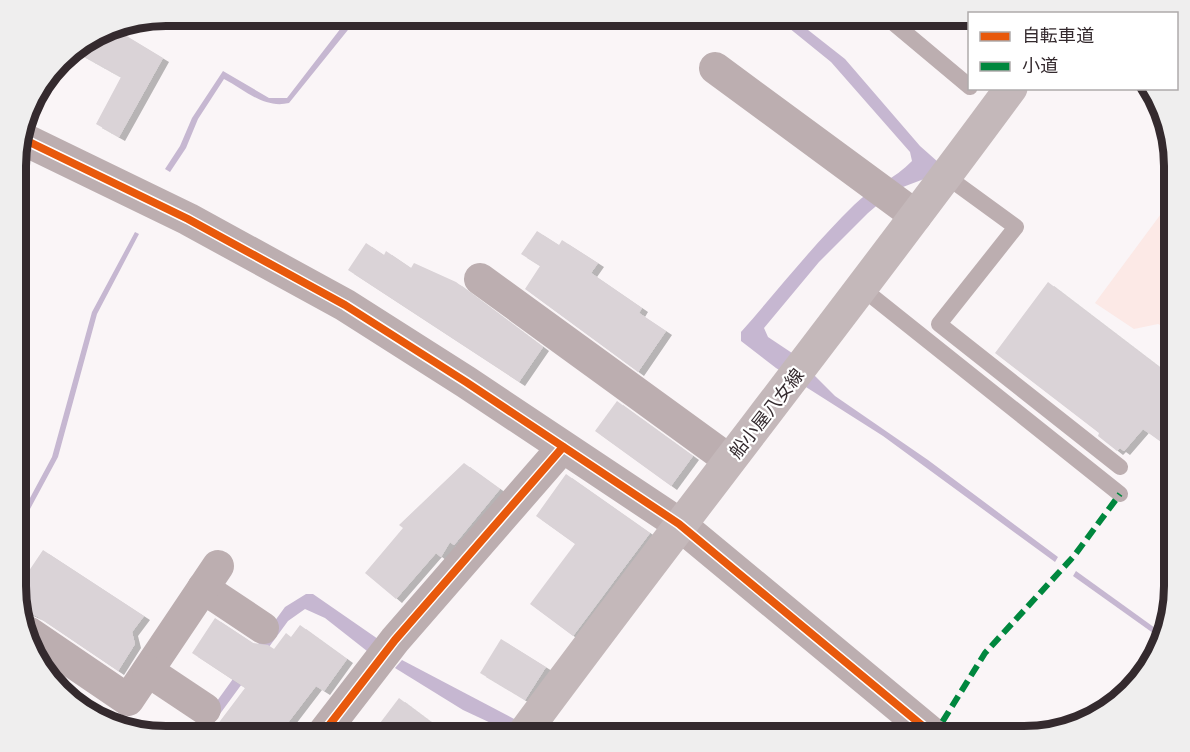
<svg xmlns="http://www.w3.org/2000/svg" width="1190" height="752" font-family="Ubuntu,'Noto Sans JP',sans-serif">
<defs>
<filter id="shadow"><feDropShadow dx="6" dy="4" stdDeviation="0" flood-color="#0004"/></filter>
</defs>
<rect width="100%" height="100%" fill="#faf5f7"/>
<!-- green -->
<polygon fill="#fce9e6" points="1175,195 1175,332 1158,324 1134,329 1095,303"/>
<!-- water -->
<g fill="#c6b7d1">
<path d="M351,15H360L289,103C264,109 245,90 224,79L198,119L186,148L170,172L165,169L180,146L192,118L223,71L269,98H287Z"/>
<path d="M773,15H789L845,59L920,146L938,162L924,179L895,190L868,213L819,262L764,328L768,337L792,353L835,396L928,460L1058,557L1055,562L883,436L776,368L741,341V332C778,290 814,244 854,205C872,187 895,179 912,161L910,152L831,62Z"/>
<polygon points="135,232 139,234 97,314 58,457 16,535 16,524 52,457 92,312"/>
<polygon points="1076,571 1162,633 1160,638 1073,576"/>
<polygon points="306,594 313,594 378,639 367,651 325,618 305,609 288,621 203,737 191,737 285,607"/>
<polygon points="402,660 516,720 508,731 463,710 395,668"/>
</g>
<!-- building -->
<g fill="#dad3d7" filter="url(#shadow)">
<polygon points="110,26 163,58 119,137 96,124 121,77 71,49"/>
<polygon points="537,231 559,245 562,240 598,263 591,273 642,308 639,313 666,331 638,372 525,289 540,266 521,254"/>
<polygon points="366,243 384,255 386,251 411,268 414,263 456,282 543,347 519,382 348,270"/>
<polygon points="1048,282 1175,379 1175,452 1143,429 1124,451 1120,448 1117,451 1098,436 1099,433 995,353"/>
<polygon points="617,401 693,456 671,486 595,431"/>
<polygon points="464,463 500,489 454,545 450,542 441,557 436,553 396,599 365,573 403,528 399,525"/>
<polygon points="566,474 650,533 573,636 530,604 575,544 536,516"/>
<polygon points="43,550 144,616 132,632 135,644 118,671 38,617 17,607 16,590"/>
<polygon points="215,618 253,643 268,645 274,649 286,633 291,637 300,625 347,659 324,691 316,686 277,737 208,737 245,688 192,653"/>
<polygon points="501,639 546,667 525,700 480,673"/>
<polygon points="399,698 451,737 390,737 377,727"/>
</g>
<g fill="none" stroke-linecap="round" stroke-linejoin="round">
<!-- service -->
<g stroke="#bcaeb0" stroke-width="16">
<polyline points="884,15 970,87"/>
<polyline points="946,176 1016,227 939,324 1120,467"/>
<polyline points="863,289 1120,494"/>
</g>
<!-- minor -->
<g stroke="#bcaeb0" stroke-width="32">
<polyline points="715,68 916,216"/>
<polyline points="480,279 729,460"/>
<polyline points="203,588 263,628"/>
<polyline points="26,634 28,632 128,700 218,566"/>
<polyline points="148,671 205,709"/>
<polyline points="320,737 395,640 563,447"/>
</g>
<!-- tertiary -->
<polyline stroke="#bcaeb0" stroke-width="33" points="19,137 188,219 345,305 466,382 679,524 936,737"/>
<!-- secondary -->
<path stroke="#c4b8ba" stroke-width="33" d="M521,737C682,519 850,307 1011,88"/>
<!-- quiet -->
<polyline stroke="#00873e" stroke-width="6" stroke-dasharray="12 6" stroke-linecap="butt" points="933,737 985,653 1074,556 1120,494"/>
<defs>
<g id="cycleway">
<polyline points="19,137 188,219 345,305 466,382 679,524 936,737"/>
<polyline points="320,737 395,640 563,447"/>
</g>
</defs>
<!-- cycleway casing -->
<use href="#cycleway" stroke="#fff" stroke-width="11"/>
<!-- cycleway -->
<use href="#cycleway" stroke="#e8590c" stroke-width="8"/>
</g>
<g text-anchor="middle" dominant-baseline="central" stroke-width="4.5" stroke-linejoin="round" paint-order="stroke">
<!-- street labels -->
<g font-size="18" fill="#342a2e" stroke="#fff">
<text transform="translate(766 413) rotate(-52)">船小屋八女線</text>
</g>
</g>
<!-- crop -->
<path d="M0 0H1190V752H0ZM166 26H1024A140 140 0 0 1 1164 166V586A140 140 0 0 1 1024 726H166A140 140 0 0 1 26 586V166A140 140 0 0 1 166 26Z" fill="#efeeee" fill-rule="evenodd"/>
<path fill="none" stroke="#342a2e" stroke-width="8" d="M166 26H1024A140 140 0 0 1 1164 166V586A140 140 0 0 1 1024 726H166A140 140 0 0 1 26 586V166A140 140 0 0 1 166 26Z"/>
<!-- legend -->
<rect x="968" y="12" width="210" height="78" fill="#ffffff" stroke="#aeaaab" stroke-width="1.5"/>
<rect x="980" y="32" width="30" height="9" fill="#e8590c" stroke="#aeaaab" stroke-width="1.5"/>
<text x="1022" y="42" font-size="18" fill="#342a2e">自転車道</text>
<rect x="980" y="62" width="30" height="9" fill="#00873e" stroke="#aeaaab" stroke-width="1.5"/>
<text x="1022" y="72" font-size="18" fill="#342a2e">小道</text>
</svg>
